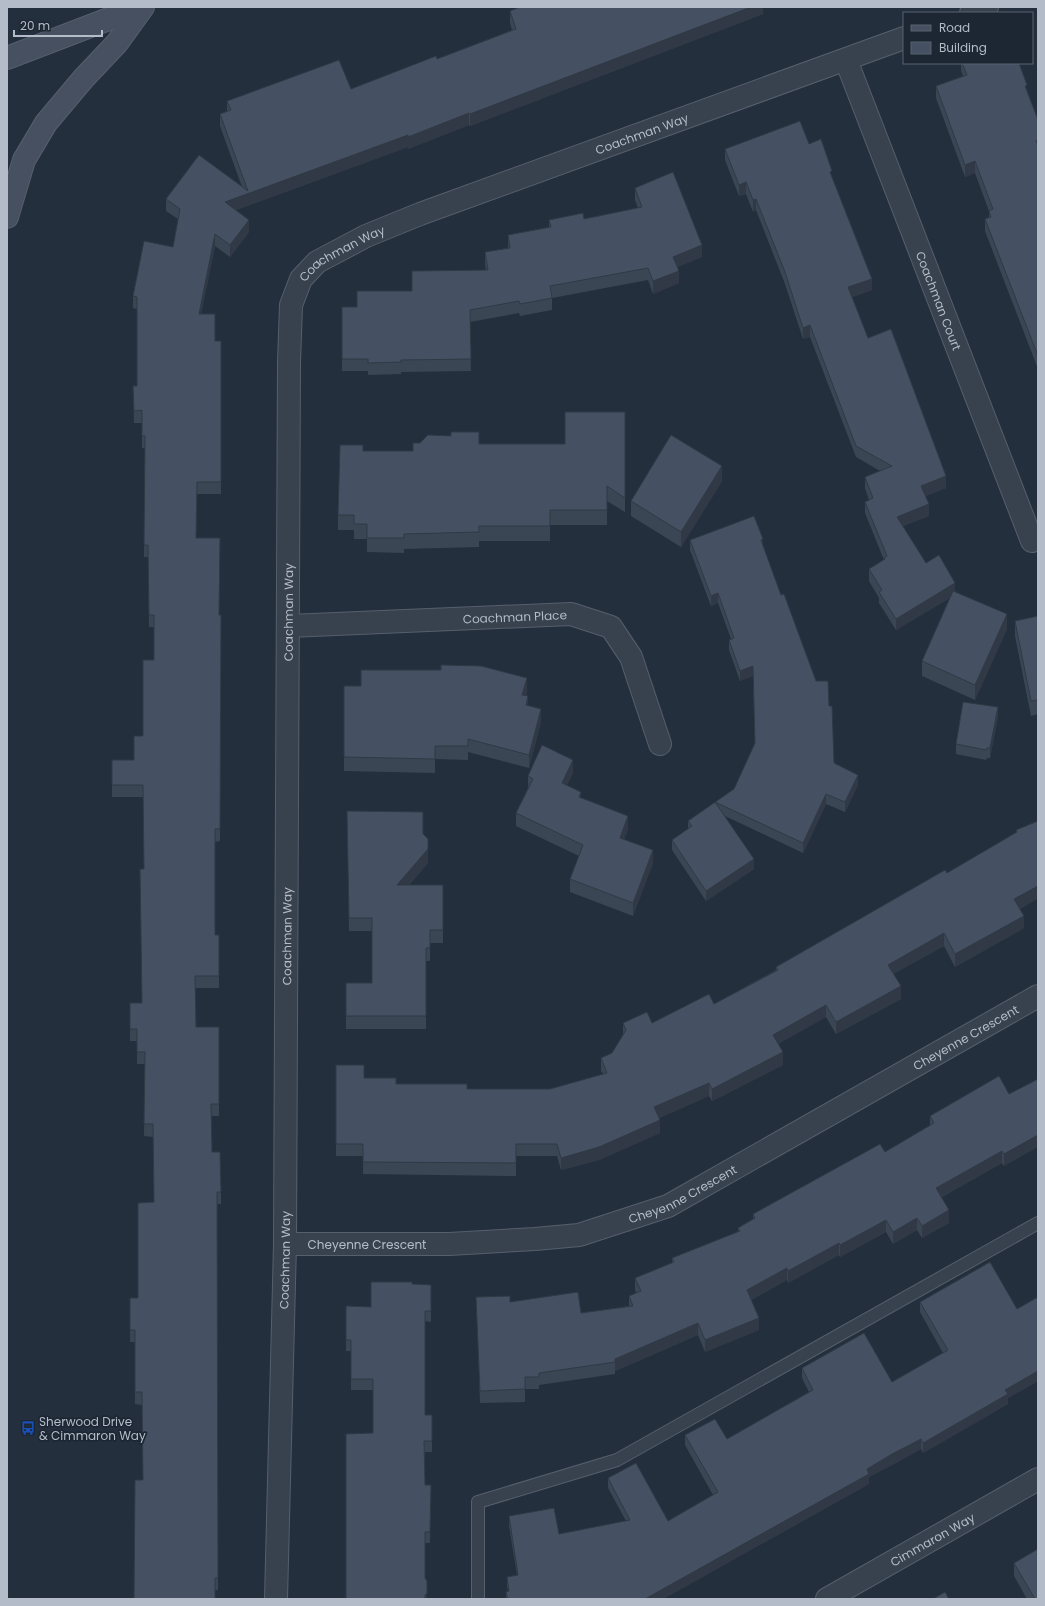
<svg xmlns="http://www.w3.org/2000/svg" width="1045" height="1606" font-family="Poppins,sans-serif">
<rect width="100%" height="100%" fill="#242f3e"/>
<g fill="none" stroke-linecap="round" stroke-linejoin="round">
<defs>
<polyline id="lane" points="478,1599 478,1502 617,1460 1038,1223"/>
<g id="street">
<polyline points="971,13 987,7"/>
<path id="s1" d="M846,60L1032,541"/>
<path id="s2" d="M289,626L571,614L611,627L631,657L660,744"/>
<path id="s3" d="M285,1244H449L535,1239L579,1235L668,1206L1038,996"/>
<path id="s4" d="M276,1599L285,1244L289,362L291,305L301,279L317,262L366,236L420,214L904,38"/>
<path id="s5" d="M827,1599L1038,1479"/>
</g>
<g id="secondary">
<polyline points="7,58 140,7"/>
<polyline points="7,217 24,160 46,123 83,79 117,43 143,7"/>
</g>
</defs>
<!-- lane casing -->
<use href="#lane" stroke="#565f6c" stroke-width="14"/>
<!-- street casing -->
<use href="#street" stroke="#565f6c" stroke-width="24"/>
<!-- secondary casing -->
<use href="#secondary" stroke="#565f6c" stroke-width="24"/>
<!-- lane -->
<use href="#lane" stroke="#38414e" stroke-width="12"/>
<!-- street -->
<use href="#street" stroke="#38414e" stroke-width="22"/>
<!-- secondary -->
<use href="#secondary" stroke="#465061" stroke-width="22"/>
</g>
<!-- wall -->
<g fill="#3b4654">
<polygon points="520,7 763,7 763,14 470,126 469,125 408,149 408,147 236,210 249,232 230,257 215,246 201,314 215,341 221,341 221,494 197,494 196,538 219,615 221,615 220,841 215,842 215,935 219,935 219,988 195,988 196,1027 219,1027 219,1116 211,1116 212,1152 221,1192 221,1204 217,1204 218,1590 215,1590 143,1480 142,1405 135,1404 135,1342 130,1342 130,1298 138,1298 154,1202 153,1137 144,1136 145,1064 137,1064 137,1041 130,1041 130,1003 142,1003 144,869 143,797 112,797 112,760 134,760 143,736 154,660 154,627 149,627 148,557 144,557 145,448 142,448 142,423 134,423 133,386 137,386 137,309 133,308 133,296 173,247 178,219 166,211 166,199 242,187 220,126 220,114 227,111 227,101 351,89 437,59 512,30 510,23 510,11"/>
<polygon points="961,63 1019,63 1027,91 1038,120 1038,369 985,231 985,219 989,217 989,211 975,173 965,177 936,98 936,86 963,76 961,70"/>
<polygon points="809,144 832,177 872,290 852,297 868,338 946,488 925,496 929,516 903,526 926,563 955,591 1007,629 975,700 922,676 922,661 951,597 896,630 879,603 879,598 869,581 869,569 884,560 865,513 865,502 869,500 865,488 865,477 880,471 856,457 810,337 803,339 785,284 756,210 753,212 746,194 739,196 725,160 725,149"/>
<polygon points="635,188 702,257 677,267 679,283 653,294 648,280 552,298 552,310 520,316 519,313 470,322 471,371 401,372 401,374 368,375 368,371 342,371 342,307 357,307 412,291 486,270 485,265 485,252 508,248 508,235 549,227 549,220 584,219 638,208 635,200"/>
<polygon points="625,412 625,512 607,501 607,525 550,525 550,541 479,541 479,547 404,549 404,553 367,552 367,539 354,539 354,530 338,530 338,515 363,451 413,451 479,444 565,444"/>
<polygon points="722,481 681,547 631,516 631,501"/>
<polygon points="690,540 763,547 781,595 816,681 829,706 834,763 858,785 845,812 826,804 803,853 725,816 754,869 706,901 672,850 672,840 688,829 688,821 734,789 755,744 753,676 740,681 729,650 729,640 731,639 718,603 711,606 690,550"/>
<polygon points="1038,616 1038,714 1031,716 1015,636 1015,621"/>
<polygon points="344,686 527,691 526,696 528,706 541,722 529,768 468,752 468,760 435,759 435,773 344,771"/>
<polygon points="998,717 990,758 987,758 986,760 956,754 956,744"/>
<polygon points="573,773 567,785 581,798 628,829 624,839 653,863 633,916 570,892 570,879 579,856 516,826 516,813 528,788 528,776"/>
<polygon points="347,811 423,834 428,863 409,885 443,885 443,943 430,943 430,961 426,961 426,1029 346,1029 346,983 372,983 372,931 349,931"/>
<polygon points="1038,821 1038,898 1020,909 1024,928 955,967 944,946 893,974 901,999 836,1034 826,1017 778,1044 783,1065 712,1101 709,1096 659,1118 660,1133 599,1160 561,1170 557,1156 516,1156 516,1176 363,1174 363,1156 336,1156 336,1065 364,1078 396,1084 467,1089 550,1089 603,1074 601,1071 601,1058 612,1053 623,1035 623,1023 652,1023 714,1004 776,970 776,967 947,873 1016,833 1016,830"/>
<polygon points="1009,1094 1004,1166 1002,1163 942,1197 949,1223 922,1238 917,1230 893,1244 886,1232 840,1257 839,1255 788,1283 787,1280 751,1300 759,1330 705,1352 698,1335 615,1371 615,1374 539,1385 539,1389 525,1389 525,1402 480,1403 476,1297 581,1313 629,1306 629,1296 636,1293 635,1290 635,1278 672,1263 672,1258 738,1232 738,1228 753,1220 753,1214 885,1152 930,1126 930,1116"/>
<polygon points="412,1284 431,1285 431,1322 425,1321 425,1415 432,1441 432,1452 425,1452 425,1485 431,1485 430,1543 425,1543 425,1578 427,1599 373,1433 373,1390 351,1390 351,1351 346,1351 346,1306 371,1307"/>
<polygon points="1038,1297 1038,1381 1008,1398 1008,1404 923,1453 921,1449 892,1465 869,1477 869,1484 663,1599 506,1599 506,1592 508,1591 507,1587 507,1577 517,1575 509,1526 509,1516 559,1534 626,1521 608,1488 608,1478 668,1521 713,1495 685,1445 685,1435 727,1439 809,1392 802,1378 802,1368 892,1382 943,1353 920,1312 920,1302 1017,1309"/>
<polygon points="1014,1563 1038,1599 1027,1599 1014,1576"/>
</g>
<!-- shaded-wall -->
<g fill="#303945">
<polygon points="751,7 763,7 763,14 470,126 470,114"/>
<polygon points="469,113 469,125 408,149 408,137"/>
<polygon points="408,135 408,147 225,214 225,202"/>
<polygon points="975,161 975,173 965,177 965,165"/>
<polygon points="746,182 746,194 739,196 739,185"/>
<polygon points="756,199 756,210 753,212 753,200"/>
<polygon points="249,220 249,232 230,257 230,245"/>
<polygon points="215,234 215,246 199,326 199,314"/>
<polygon points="702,245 702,257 673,269 673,257"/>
<polygon points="679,271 679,283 653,294 653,281"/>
<polygon points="872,279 872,290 848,299 848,287"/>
<polygon points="810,325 810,337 803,339 803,328"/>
<polygon points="722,466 722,481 681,547 681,532"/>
<polygon points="946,476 946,488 921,498 921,486"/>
<polygon points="929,504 929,516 897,528 897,517"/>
<polygon points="763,539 763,549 761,540"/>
<polygon points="955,583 955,594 896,630 896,619"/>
<polygon points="718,593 718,603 711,606 711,596"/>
<polygon points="1007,614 1007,629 975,700 975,685"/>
<polygon points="753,666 753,676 740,681 740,671"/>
<polygon points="527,678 527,691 522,708 522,695"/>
<polygon points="528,696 528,710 526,705"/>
<polygon points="998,707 998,717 990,758 990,748"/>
<polygon points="541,709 541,722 529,768 529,755"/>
<polygon points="573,760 573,773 562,796 562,783"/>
<polygon points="858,775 858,785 845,812 845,802"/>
<polygon points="581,792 581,805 579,797"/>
<polygon points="826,794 826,804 803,853 803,843"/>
<polygon points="628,816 628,829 620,850 620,838"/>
<polygon points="428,849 428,863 397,898 397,885"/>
<polygon points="653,850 653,863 633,916 633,903"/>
<polygon points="754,859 754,869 706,901 706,891"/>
<polygon points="1038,886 1038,898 1014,912 1014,899"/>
<polygon points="1024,916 1024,928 955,967 955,954"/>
<polygon points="944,933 944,946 888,977 888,965"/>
<polygon points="901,986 901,999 836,1034 836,1022"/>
<polygon points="826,1005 826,1017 773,1047 773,1035"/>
<polygon points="783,1052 783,1065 712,1101 712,1089"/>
<polygon points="709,1083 709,1096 654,1120 654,1107"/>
<polygon points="660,1120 660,1133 599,1160 561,1170 561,1158"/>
<polygon points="1038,1135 1038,1147 1004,1166 1004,1154"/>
<polygon points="1002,1151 1002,1163 936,1200 936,1188"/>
<polygon points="949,1210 949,1223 922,1238 922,1226"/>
<polygon points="917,1218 917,1230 893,1244 893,1232"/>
<polygon points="886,1220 886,1232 840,1257 840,1245"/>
<polygon points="839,1243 839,1255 788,1283 788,1271"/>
<polygon points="787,1268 787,1280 747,1302 747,1290"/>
<polygon points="759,1318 759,1330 705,1352 705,1340"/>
<polygon points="698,1323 698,1335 615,1371 615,1359"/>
<polygon points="1038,1371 1038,1381 1008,1398 1008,1404 923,1453 923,1443 1005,1390"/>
<polygon points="921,1439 921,1449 892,1465 869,1477 869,1484 663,1599 645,1599 867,1469 892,1454"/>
<polygon points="427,1593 427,1599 425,1599 425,1595"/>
</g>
<!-- building -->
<g fill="#455162" stroke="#303945">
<polygon points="520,7 751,7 470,114 469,113 408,137 408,135 225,202 249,220 230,245 215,234 199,314 215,314 215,341 221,341 221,482 197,482 196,538 220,538 219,615 221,615 220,829 215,829 215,935 219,935 219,976 195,976 196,1027 219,1027 219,1104 211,1104 212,1152 220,1152 221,1192 217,1192 218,1578 215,1578 215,1599 134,1599 135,1480 143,1480 142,1392 135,1392 135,1330 130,1330 130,1298 138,1298 138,1203 154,1202 153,1124 144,1124 145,1052 137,1052 137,1029 130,1029 130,1003 142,1003 140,869 144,869 143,785 112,785 112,760 134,760 134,736 143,736 143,660 154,660 154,615 149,615 148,545 144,545 145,436 142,436 142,410 134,411 133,386 137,386 137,297 133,296 144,241 173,247 180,209 166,199 199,155 248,191 220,114 231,110 227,101 339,60 351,89 436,56 437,59 516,29 510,11"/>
<polygon points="962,63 1019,63 1027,85 1025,86 1038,120 1038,140 1036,141 1038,145 1038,356 985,219 991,217 989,211 993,209 975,161 965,165 936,86 967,75"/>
<polygon points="800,121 809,144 821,139 832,171 830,172 872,279 848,287 868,338 891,329 946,476 921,486 929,504 897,517 926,563 939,555 955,583 896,619 879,592 882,590 869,569 885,559 884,558 887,556 865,502 873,498 865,477 892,466 856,446 810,325 803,328 785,272 756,199 753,200 746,182 739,185 725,149"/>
<polygon points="673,172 702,245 673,257 679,271 653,281 648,268 550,286 552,298 520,304 519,301 470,310 471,359 401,360 401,362 368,363 368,359 342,359 342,307 357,307 357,291 412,291 412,271 488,270 485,252 510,248 508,235 551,227 549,220 583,213 584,219 642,207 635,188"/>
<polygon points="565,412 625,412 625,498 607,486 607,510 550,510 550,526 479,526 479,532 404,534 404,538 367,538 367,524 354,524 354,515 338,515 340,445 363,445 363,451 413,451 413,443 420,443 428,435 451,436 451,432 479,432 479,444 565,444"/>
<polygon points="671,435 722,466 681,532 631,501"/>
<polygon points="754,516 763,539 761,540 781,595 784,594 816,681 828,681 829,706 832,706 834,763 858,775 845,802 826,794 803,843 715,802 754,859 706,891 672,840 692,826 688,821 734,789 755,743 753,666 740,671 729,640 734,638 718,593 711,596 690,540"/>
<polygon points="953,591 1007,614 975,685 922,661"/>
<polygon points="1038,616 1038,700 1031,701 1015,621"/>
<polygon points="441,665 481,666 527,678 522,695 528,696 526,705 541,709 529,755 468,739 468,746 435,746 435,759 344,757 344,686 361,686 361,670 441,670"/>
<polygon points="963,702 998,707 990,748 987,748 986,750 956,744"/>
<polygon points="542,745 573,760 562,783 581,792 579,797 628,816 620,838 653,850 633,903 570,879 583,845 516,813 533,779 528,776"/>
<polygon points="347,811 423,812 423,834 428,839 428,849 397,885 443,885 443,930 430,930 430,948 426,948 426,1016 346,1016 346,983 372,983 372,918 349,918"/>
<polygon points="1038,821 1038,886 1014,899 1024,916 955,954 944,933 888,965 901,986 836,1022 826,1005 773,1035 783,1052 712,1089 709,1083 654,1107 660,1120 599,1147 561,1158 557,1144 516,1144 516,1163 363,1162 363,1144 336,1144 336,1065 364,1065 364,1078 396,1078 396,1084 467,1084 467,1089 550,1089 607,1073 601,1058 612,1053 626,1030 623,1023 647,1012 652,1023 709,994 714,1004 778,970 776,967 945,870 947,873 1017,832 1016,830"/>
<polygon points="999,1076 1009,1094 1038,1079 1038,1135 1004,1154 1002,1151 936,1188 949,1210 922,1226 917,1218 893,1232 886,1220 840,1245 839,1243 788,1271 787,1268 747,1290 759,1318 705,1340 698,1323 615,1359 615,1362 539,1373 539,1377 525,1377 525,1389 480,1391 476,1297 510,1296 510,1302 578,1292 581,1313 633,1306 629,1296 641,1291 635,1278 674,1262 672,1258 740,1231 738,1228 755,1218 753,1214 880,1144 885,1152 934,1123 930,1116"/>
<polygon points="990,1262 1017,1309 1038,1297 1038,1371 1005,1390 1008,1394 923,1443 921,1439 892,1454 867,1469 869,1474 645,1599 508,1599 506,1592 509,1591 507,1577 518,1575 509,1516 554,1508 559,1534 630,1520 608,1478 636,1463 668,1521 718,1492 685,1435 715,1419 727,1439 813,1390 802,1368 864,1333 892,1382 948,1350 920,1302"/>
<polygon points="371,1282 412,1282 412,1284 431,1285 431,1311 425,1311 425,1415 432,1415 432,1441 424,1441 425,1485 431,1485 430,1532 425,1532 425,1578 427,1581 427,1593 425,1595 425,1599 346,1599 346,1434 373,1433 373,1379 351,1379 351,1340 346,1340 346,1306 371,1307"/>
<polygon points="1038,1549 1038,1598 1035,1599 1014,1563"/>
<polygon points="945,1592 949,1599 933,1599"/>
</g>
<!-- icons -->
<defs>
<symbol id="bus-bare" viewBox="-9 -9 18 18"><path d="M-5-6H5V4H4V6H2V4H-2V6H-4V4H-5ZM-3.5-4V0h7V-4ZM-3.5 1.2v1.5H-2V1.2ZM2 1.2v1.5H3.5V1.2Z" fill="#1a4fb4" stroke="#1d2633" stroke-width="2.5" paint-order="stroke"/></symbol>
</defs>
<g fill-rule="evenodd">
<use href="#bus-bare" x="18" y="1418" width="20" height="20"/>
</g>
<g text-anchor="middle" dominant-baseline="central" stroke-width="3.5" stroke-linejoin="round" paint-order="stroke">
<!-- street labels -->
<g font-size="12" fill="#b4bcc9" stroke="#1d2633">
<text stroke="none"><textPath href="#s4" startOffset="1695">Coachman Way</textPath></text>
<text stroke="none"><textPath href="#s4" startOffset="1371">Coachman Way</textPath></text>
<text stroke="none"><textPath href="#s1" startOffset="258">Coachman Court</textPath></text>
<text stroke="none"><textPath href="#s4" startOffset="987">Coachman Way</textPath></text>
<text stroke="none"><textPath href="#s2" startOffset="226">Coachman Place</textPath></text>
<text stroke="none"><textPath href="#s4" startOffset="663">Coachman Way</textPath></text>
<text stroke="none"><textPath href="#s3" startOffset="730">Cheyenne Crescent</textPath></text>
<text stroke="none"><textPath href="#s3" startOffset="406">Cheyenne Crescent</textPath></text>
<text stroke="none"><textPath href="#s3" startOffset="82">Cheyenne Crescent</textPath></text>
<text stroke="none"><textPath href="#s4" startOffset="339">Coachman Way</textPath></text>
<text stroke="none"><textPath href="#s5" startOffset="121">Cimmaron Way</textPath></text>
</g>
<!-- poi labels -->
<g font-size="12" fill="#b4bcc9" stroke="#1d2633" text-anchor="start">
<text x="39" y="1421">Sherwood Drive<tspan x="39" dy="14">&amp; Cimmaron Way</tspan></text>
</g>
</g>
<!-- border -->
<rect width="1045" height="1606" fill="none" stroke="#b4bcc9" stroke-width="16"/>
<!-- legend -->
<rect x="903" y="12" width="130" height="52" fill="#1d2633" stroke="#59626f"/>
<rect x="911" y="25" width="20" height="6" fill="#465061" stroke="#59626f"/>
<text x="939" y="32" font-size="12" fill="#b4bcc9">Road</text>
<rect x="911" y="42" width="20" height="12" fill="#455162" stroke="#59626f"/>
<text x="939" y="52" font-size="12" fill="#b4bcc9">Building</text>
<!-- scale -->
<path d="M14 30v6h88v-6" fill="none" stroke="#b4bcc9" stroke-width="2"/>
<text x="20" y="30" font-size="12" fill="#b4bcc9" stroke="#1d2633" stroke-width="3" paint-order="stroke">20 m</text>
</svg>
